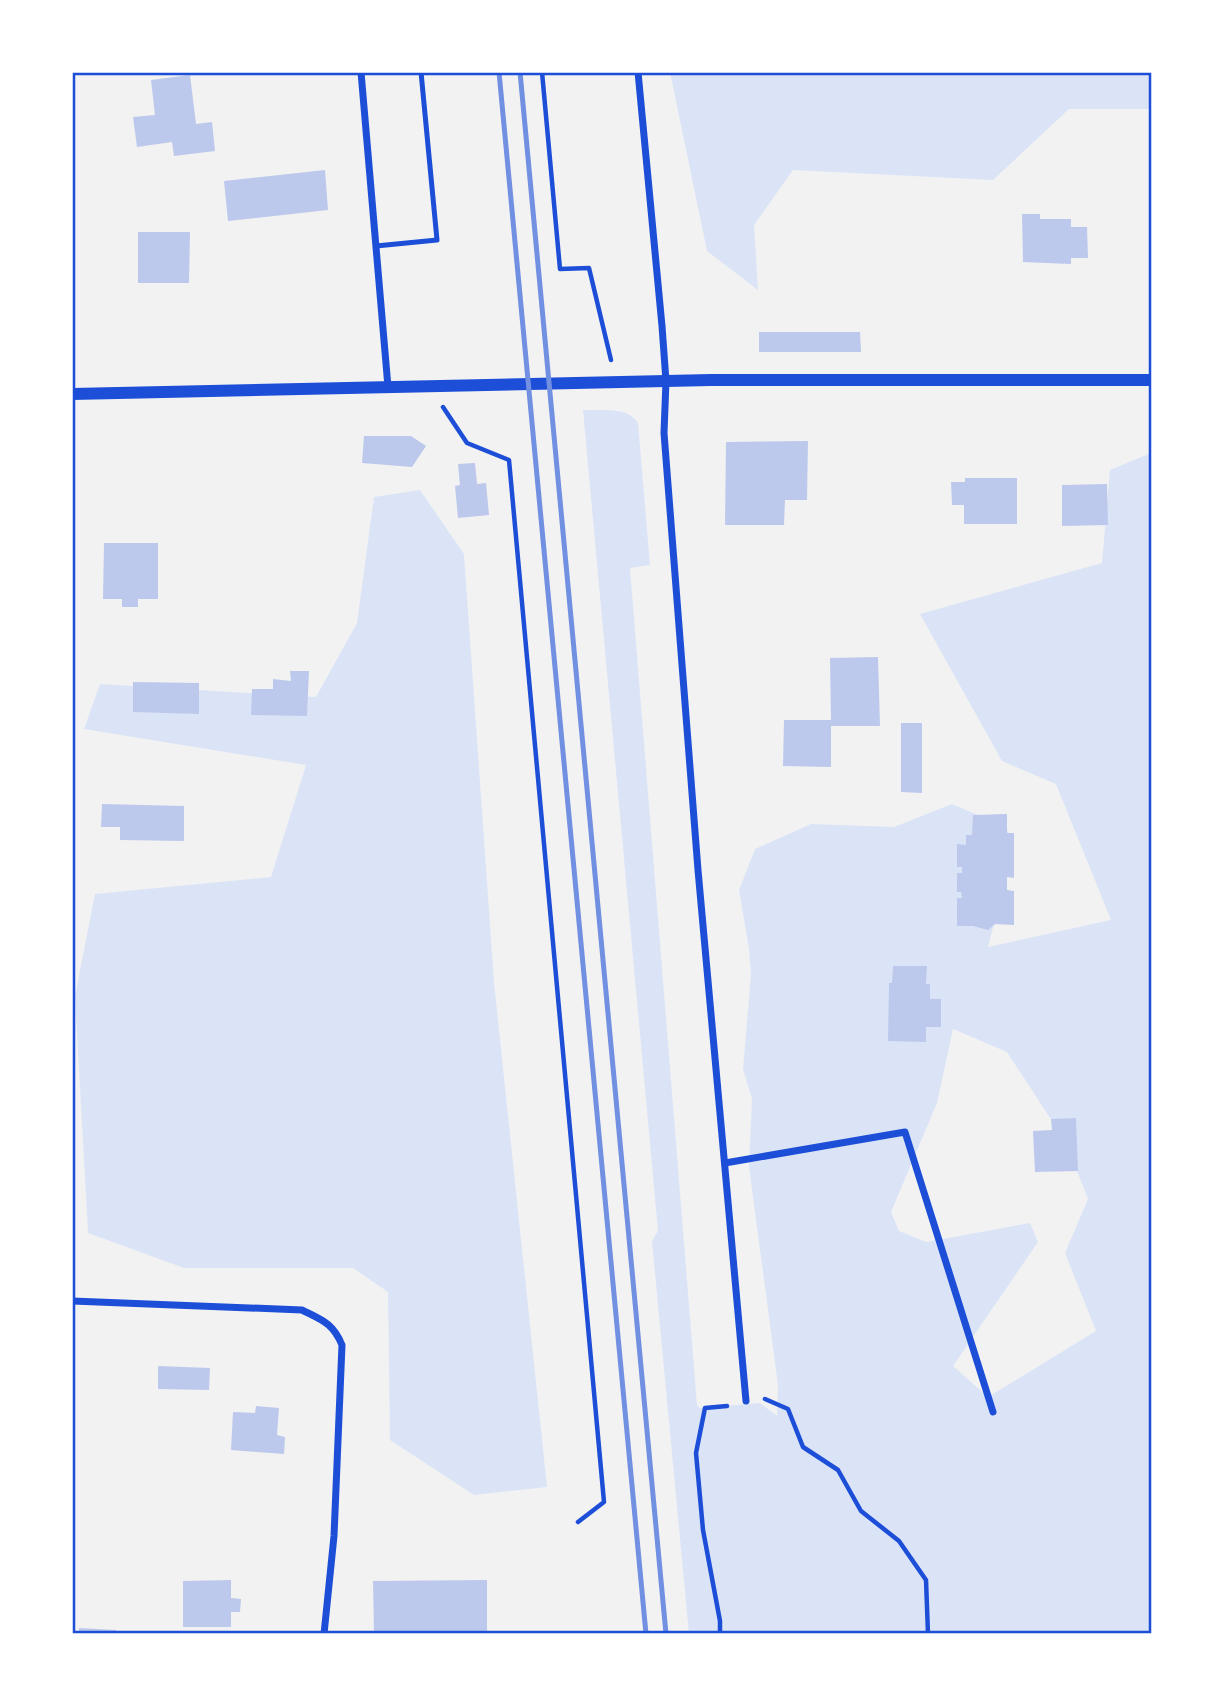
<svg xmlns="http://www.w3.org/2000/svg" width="1223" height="1706" font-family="Figtree,sans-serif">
<rect width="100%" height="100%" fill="#f2f2f2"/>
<!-- green -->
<g fill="#dbe4f7" fill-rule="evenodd">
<polygon points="670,72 1151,72 1151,109 1069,109 993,180 793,170 754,225 758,290 707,251"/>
<path d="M583,410C601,411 628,406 638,423L650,565L630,568L697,1405L700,1408L760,1403L777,1416L778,1385L749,1167L752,1099L743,1069L751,975L749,949L739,890L755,849L811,824L894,827L952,804L1006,827L1014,846L988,947L1111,920L1056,784L1002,761L920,614L1102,563L1110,470L1151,453V1634H689L652,1241L658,1231ZM953,1029L1007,1052L1065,1141L1088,1199L1065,1253L1096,1331L988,1397L953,1366L1038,1242L1030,1223L926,1242L899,1231L891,1212L937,1103Z"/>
<polygon points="420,490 464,554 494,982 547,1487 474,1495 390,1440 388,1292 353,1268 184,1268 88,1233 75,996 95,894 271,877 306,765 84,729 100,684 316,697 357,623 374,497"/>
</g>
<!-- building -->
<g fill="#bdc9ec">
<polygon points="190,75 196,124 212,122 215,151 174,156 172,142 137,147 133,117 155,115 151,80"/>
<polygon points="325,170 328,210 228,221 224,181"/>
<polygon points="1022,214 1040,214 1040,219 1071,219 1071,227 1087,227 1088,258 1071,258 1071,264 1023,262"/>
<polygon points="138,232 190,232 189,283 138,283"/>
<polygon points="759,332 860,332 861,352 759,352"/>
<polygon points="364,436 411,436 426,446 412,467 362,463"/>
<polygon points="808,441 807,500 785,500 784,525 725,525 726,442"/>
<polygon points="475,463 477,484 486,483 489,515 458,518 455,486 460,485 458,464"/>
<polygon points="965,478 1017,478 1017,524 964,524 964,505 952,505 951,482 965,482"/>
<polygon points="1107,484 1108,525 1062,526 1062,485"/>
<polygon points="104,543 158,543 158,599 138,599 138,607 122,607 122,599 103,599"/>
<polygon points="878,657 880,726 831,726 831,767 783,766 784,720 831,720 830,658"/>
<polygon points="290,671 309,671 307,716 251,715 252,689 273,689 273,679 291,681"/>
<polygon points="133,682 199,683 199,714 133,712"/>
<polygon points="901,723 922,723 922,793 901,792"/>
<polygon points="102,804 184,806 184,841 120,840 120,827 101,827"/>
<polygon points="1007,814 1007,833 1014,833 1014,878 1007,877 1007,890 1014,891 1014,925 995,924 988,930 973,926 957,926 957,898 962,898 961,892 957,892 957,873 962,873 962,867 957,867 957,844 966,845 966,835 972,835 973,815"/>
<polygon points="893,966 927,966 926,984 930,984 930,999 941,999 941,1027 926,1027 926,1042 888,1041 889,983 892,983"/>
<polygon points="1076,1118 1078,1171 1035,1172 1033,1131 1052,1130 1051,1119"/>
<polygon points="158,1366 210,1368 209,1390 158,1389"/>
<polygon points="256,1406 279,1408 277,1435 285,1437 284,1454 231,1450 233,1412 255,1413"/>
<polygon points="231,1580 231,1598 241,1599 240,1612 231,1612 231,1627 183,1627 183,1581"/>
<polygon points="487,1580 487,1634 374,1634 373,1581"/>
<polygon points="79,1628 116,1630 116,1634 79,1634"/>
</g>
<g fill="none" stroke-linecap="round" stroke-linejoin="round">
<!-- path -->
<g stroke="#1d4ed8" stroke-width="4.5">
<polyline points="542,72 560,269 589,268 611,360"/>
<polyline points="443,407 467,443 509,460 604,1502 578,1522"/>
<polyline points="765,1399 788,1409 803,1447 838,1470 861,1511 899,1541 926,1580 928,1634"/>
<polyline points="720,1634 720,1621 703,1530 696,1453 705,1408 727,1406"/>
</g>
<!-- service -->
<polyline stroke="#1d4ed8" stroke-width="5" points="376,246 437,240 421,72"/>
<!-- minor -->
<g stroke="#1d4ed8" stroke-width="7">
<polyline points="361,72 388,387"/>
<polyline points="638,72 662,326 666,381 664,433 698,870 746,1401"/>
<polyline points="725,1163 905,1132 993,1412"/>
<path d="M72,1301L302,1310C322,1320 333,1323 342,1345L334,1536L324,1634"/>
</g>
<!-- tertiary -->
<polyline stroke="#1d4ed8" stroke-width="12" points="72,394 711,380 1151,380"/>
<!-- rail -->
<g stroke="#7290e2" stroke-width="5">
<polyline points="499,72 646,1634"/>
<polyline points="520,72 666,1634"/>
</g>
</g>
<!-- border -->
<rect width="1223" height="1706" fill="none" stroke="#ffffff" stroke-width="147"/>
<rect x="74" y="74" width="1076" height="1558" fill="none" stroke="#1d4ed8" stroke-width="2.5"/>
</svg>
